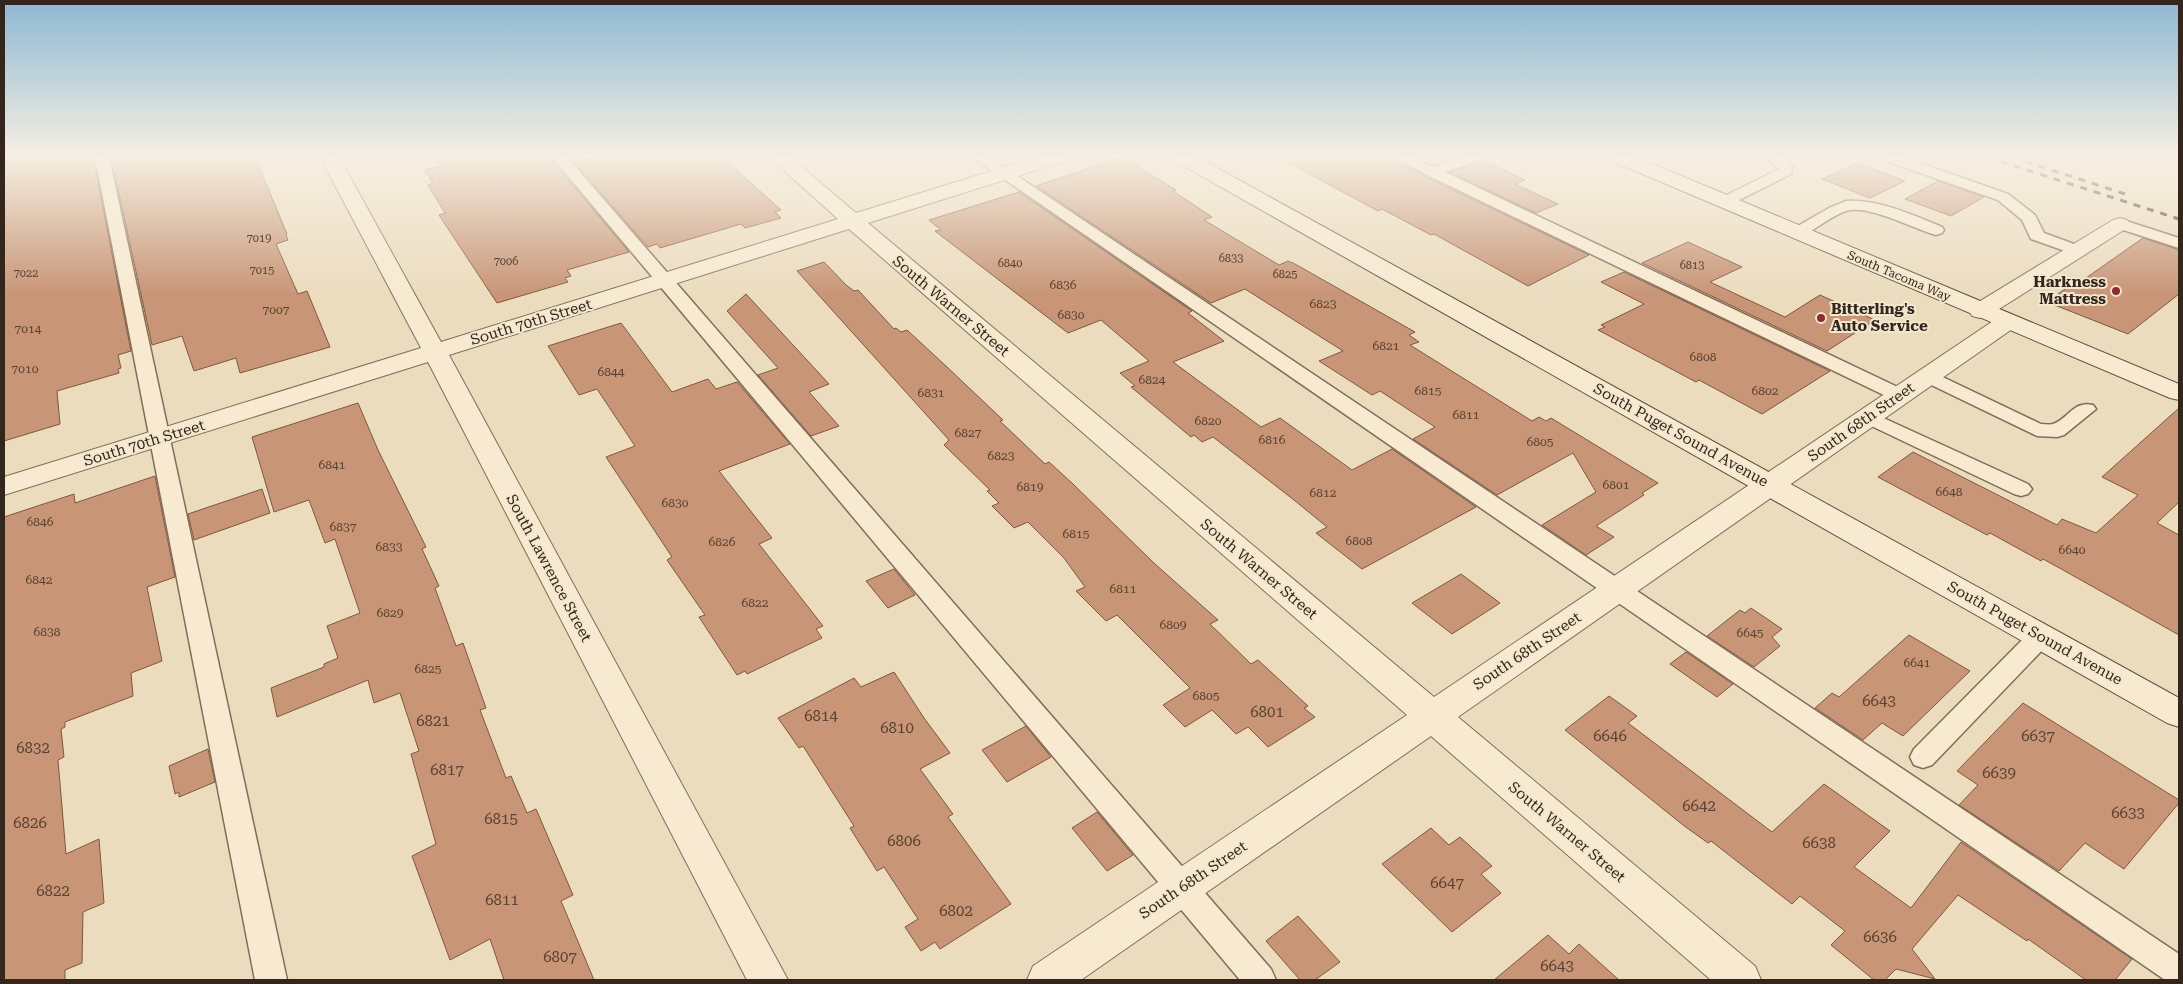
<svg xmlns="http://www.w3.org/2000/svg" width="2183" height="984" font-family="'Roboto Serif',serif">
<rect width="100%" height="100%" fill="#ebdcbe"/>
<!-- building -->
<g fill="#c89576" stroke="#81563f">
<polygon points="4,157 93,157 131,351 118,355 121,368 118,369 119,373 57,391 60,424 4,441"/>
<polygon points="111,157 255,157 287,234 286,235 288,240 276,244 298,294 307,291 330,347 240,373 236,358 194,371 182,336 152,345"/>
<polygon points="436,157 549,157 629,252 567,270 571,276 565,278 568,282 497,303 439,215 445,213 428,185 433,183 425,170 442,166"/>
<polygon points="592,157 722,157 781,210 775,212 781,218 745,228 741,224 660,248 657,244 648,247 574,162"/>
<polygon points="1122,157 1176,190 1173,191 1212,217 1204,220 1279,265 1288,261 1295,264 1415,332 1409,335 1419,342 1410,345 1532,421 1539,417 1546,421 1551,418 1658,483 1642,493 1644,495 1596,526 1614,537 1586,555 1542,525 1596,492 1573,453 1497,495 1413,439 1435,427 1380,391 1372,395 1319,361 1343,351 1245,289 1211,303 1036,186"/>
<polygon points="1278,157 1392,157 1426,177 1589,255 1528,286 1434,234 1431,235 1382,209 1378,211"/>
<polygon points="1483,160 1525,180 1515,184 1558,204 1536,213 1450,172"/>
<polygon points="1857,163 1905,181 1870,198 1822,179"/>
<polygon points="1938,181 1984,197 1951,216 1905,199"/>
<polygon points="1019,192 1192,311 1188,313 1224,341 1173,362 1261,427 1280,418 1352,470 1392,449 1476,507 1362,569 1316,533 1327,527 1294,500 1213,437 1202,442 1194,435 1191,437 1131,387 1135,386 1120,373 1149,361 1101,320 1068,333 935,231 941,230 929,220"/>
<polygon points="2143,238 2179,250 2179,294 2128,334 2047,302 2072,284 2076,285"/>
<polygon points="1688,242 1742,267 1710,282 1785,317 1820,295 1875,320 1827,351 1642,263"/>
<polygon points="824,262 846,285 854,291 858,290 894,329 896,328 901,332 907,330 947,367 1003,420 1000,421 1045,464 1049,462 1073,484 1155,564 1218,620 1210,624 1251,664 1258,660 1308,706 1304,708 1315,717 1268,747 1248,727 1236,734 1212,710 1185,727 1163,705 1190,688 1117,615 1106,621 1076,591 1085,587 1064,558 1028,522 1014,528 992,506 999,503 987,491 990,490 944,445 949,440 797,271"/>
<polygon points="1624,272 1830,371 1762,414 1699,380 1696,382 1598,330 1605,327 1601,325 1644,304 1601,282"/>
<polygon points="746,294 829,384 809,392 839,426 811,436 758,375 778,368 727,311"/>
<polygon points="621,323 672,392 708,379 716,389 737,382 790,444 719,471 772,538 759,544 823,626 816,629 822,638 747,674 745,671 737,675 699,617 705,615 667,560 672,557 606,457 635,446 597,389 579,395 548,346"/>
<polygon points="358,403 378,450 426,547 422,549 439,586 435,588 456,646 463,643 486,708 480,710 506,778 511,776 527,813 536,809 573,895 561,901 594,980 504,980 490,939 450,960 412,856 436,844 411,754 419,751 400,693 374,703 368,680 277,717 271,688 324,667 324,664 338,658 327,626 360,613 335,539 325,543 309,500 274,512 252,437"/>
<polygon points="2179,408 2179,502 2157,523 2179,535 2179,635 2063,570 2043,559 2041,561 1990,533 1987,535 1878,477 1913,452 2057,525 2062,519 2096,533 2138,495 2102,477"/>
<polygon points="155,476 175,577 147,587 162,661 131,673 133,696 65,722 65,727 61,729 64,757 58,760 66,854 99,839 104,903 83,912 82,963 65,970 65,980 4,980 4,517 74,494 75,503"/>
<polygon points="262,489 270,513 194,540 188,514"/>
<polygon points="894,569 915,595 888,608 866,581"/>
<polygon points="1461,574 1500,603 1452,634 1412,603"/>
<polygon points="1751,608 1782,629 1772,637 1780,646 1754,667 1707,636 1740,610 1745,613"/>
<polygon points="1909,635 1970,671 1903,736 1882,723 1863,740 1815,708 1832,693 1839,697"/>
<polygon points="1686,652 1733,684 1717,697 1670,664"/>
<polygon points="894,672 924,718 950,753 920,769 953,814 948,817 1011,904 940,949 935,942 921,951 905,927 918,919 884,867 877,871 850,828 854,826 803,746 799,748 778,718 854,678 861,687"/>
<polygon points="1609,696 1637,716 1628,723 1772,832 1824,784 1890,831 1854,867 1911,908 1961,842 2132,959 2115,980 2086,980 2028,939 2027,941 1958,895 1912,949 1935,979 1896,969 1885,980 1874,980 1831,945 1845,931 1800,896 1792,904 1711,841 1708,843 1683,825 1565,730"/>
<polygon points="2023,703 2179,800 2179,803 2124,869 2085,843 2059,871 1959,805 1978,785 1957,771"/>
<polygon points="1026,726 1051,757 1007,782 982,750"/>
<polygon points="208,749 215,782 179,797 179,792 175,794 169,766"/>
<polygon points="1097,812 1133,855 1107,871 1072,828"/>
<polygon points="1431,828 1449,845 1460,837 1492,866 1481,874 1501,893 1452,932 1382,864"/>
<polygon points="1298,916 1340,962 1315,980 1300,980 1266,941"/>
<polygon points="1548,935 1569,954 1579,944 1619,980 1494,980"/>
</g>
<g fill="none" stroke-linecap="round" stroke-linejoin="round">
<defs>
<g id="lane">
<polygon points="95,157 109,157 287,980 255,980"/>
<polygon points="552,157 567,157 1271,969 1276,980 1240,980"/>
<polygon points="972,157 989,157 2179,954 2179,980 2165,980"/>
<polygon points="1394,157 1413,157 1433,167 1461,157 1483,157 1481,160 1445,172 1906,391 1909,395 1906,399 1899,401 1892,399 1427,175"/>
<polygon points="1766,157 1785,157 1793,167 1791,174 1729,205 1719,205 1716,202 1719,199 1779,169"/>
<polygon points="1881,157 1903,157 2008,194 2035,215 2044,233 2085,248 2087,251 2085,254 2079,256 2031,239 2022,220 1998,200 1883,160"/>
<path d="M1846,201C1878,199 1913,215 1942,227L1944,230L1942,233L1936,235C1914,229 1868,204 1846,211C1831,216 1817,228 1803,236H1791L1789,233L1791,230L1829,208Z"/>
<polygon points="2120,219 2179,238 2179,248 2114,227 2112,224 2114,221"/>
<path d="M1928,370L2041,424C2044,424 2050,425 2053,424C2069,418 2074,400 2093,405L2096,409L2064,435L2057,437L2037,436L1921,380L1919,376L1921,372Z"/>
<polygon points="1868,411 2028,484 2032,489 2028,494 2021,496 2014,494 1861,421 1858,417 1861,413"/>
<polygon points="2041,627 2050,630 2053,636 2050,642 1932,765 1923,768 1914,765 1910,757 1914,749 2032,630"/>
</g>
<g id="street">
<polygon points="320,157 339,157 441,342 838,219 769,157 790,157 856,213 1037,157 1067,157 1065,161 868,223 1434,697 1999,317 2007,315 2015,317 2018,322 2015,327 1458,717 1755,966 1761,980 1711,980 1431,736 1081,980 1027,980 1033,966 1407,715 849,229 449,355 788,980 747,980 428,362 4,495 4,477 421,348"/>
<polygon points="2120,218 2127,220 2130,224 2127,228 1988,316 1980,318 1972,316 1969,311 1972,306 2113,220"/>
</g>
<g id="secondary">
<polygon points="1173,157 1197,157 2179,698 2179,727 2167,723 1175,161"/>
<polygon points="1610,157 1636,157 2179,384 2179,400 2170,398 1612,161"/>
</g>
</defs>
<!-- lane casing -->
<use href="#lane" stroke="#836d58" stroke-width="3"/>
<!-- street casing -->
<use href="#street" stroke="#836d58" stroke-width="2"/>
<!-- secondary casing -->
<use href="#secondary" stroke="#644e3b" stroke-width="2"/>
<!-- lane -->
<use href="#lane" fill="#f7ead1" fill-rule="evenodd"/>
<!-- street -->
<use href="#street" fill="#f7ead1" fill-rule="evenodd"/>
<!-- secondary -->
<use href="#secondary" fill="#f7ead1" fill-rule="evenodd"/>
<!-- rail -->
<g stroke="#33261c" stroke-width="3" stroke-dasharray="7 7" stroke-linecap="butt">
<polyline points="1987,157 2179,219"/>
<polyline points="2012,157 2125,194"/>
</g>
</g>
<!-- sky -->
<linearGradient id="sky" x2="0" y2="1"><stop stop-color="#8cb8d3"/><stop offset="0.53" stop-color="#f6efe2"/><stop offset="1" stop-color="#f6efe2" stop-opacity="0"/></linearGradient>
<rect width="2183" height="295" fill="url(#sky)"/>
<!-- markers -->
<g fill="#8f2b30" stroke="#f3e7ce" stroke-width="2">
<circle cx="2116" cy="291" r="5"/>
<circle cx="1821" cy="318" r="5"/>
</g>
<g text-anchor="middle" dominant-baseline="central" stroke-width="4" stroke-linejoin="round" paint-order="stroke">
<!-- far-number labels -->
<g font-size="11" fill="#584232">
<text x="259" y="238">7019</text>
<text x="1231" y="258">6833</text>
<text x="506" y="261">7006</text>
<text x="1010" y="263">6840</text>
<text x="1692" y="265">6813</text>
<text x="262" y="270">7015</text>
<text x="26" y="273">7022</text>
<text x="1285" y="274">6825</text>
</g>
<!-- far-street labels -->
<g font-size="12" fill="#33261c" stroke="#f3e7ce">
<text transform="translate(1899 276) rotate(23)">South Tacoma Way</text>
</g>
<!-- number labels -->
<g font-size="12" fill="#584232">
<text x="1063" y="285">6836</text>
<text x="1323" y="304">6823</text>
<text x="276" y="310">7007</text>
<text x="1071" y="315">6830</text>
<text x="28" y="329">7014</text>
<text x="1386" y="346">6821</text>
<text x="1703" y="357">6808</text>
<text x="25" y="369">7010</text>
<text x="611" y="372">6844</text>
<text x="1152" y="380">6824</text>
<text x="1428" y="391">6815</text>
<text x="1765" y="391">6802</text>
<text x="931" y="393">6831</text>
<text x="1466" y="415">6811</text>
<text x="1208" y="421">6820</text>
<text x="968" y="433">6827</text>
<text x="1272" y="440">6816</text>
<text x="1540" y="442">6805</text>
<text x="1001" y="456">6823</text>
<text x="332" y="465">6841</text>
<text x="1616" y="485">6801</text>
<text x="1030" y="487">6819</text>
<text x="1949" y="492">6648</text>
<text x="1323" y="493">6812</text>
<text x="675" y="503">6830</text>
<text x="40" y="522">6846</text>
<text x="343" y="527">6837</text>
<text x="1076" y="534">6815</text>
<text x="1359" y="541">6808</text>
<text x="722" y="542">6826</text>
<text x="389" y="547">6833</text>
<text x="2072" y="550">6640</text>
<text x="39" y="580">6842</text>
<text x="1123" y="589">6811</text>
<text x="755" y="603">6822</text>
<text x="390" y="613">6829</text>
<text x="1173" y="625">6809</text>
<text x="47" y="632">6838</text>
<text x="1750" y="633">6645</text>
<text x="1917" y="663">6641</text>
<text x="428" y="669">6825</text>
<text x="1206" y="696">6805</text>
</g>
<!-- poi labels -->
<g font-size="15" font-weight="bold" fill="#33261c" stroke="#f3e7ce" text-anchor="end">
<text x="2106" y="282">Harkness<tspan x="2106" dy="17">Mattress</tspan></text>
<text x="1831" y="309" text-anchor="start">Bitterling's<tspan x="1831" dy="17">Auto Service</tspan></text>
</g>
<!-- street labels -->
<g font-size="15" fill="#33261c" stroke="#f3e7ce">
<text transform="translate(951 306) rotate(40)">South Warner Street</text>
<text transform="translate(531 322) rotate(-17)">South 70th Street</text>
<text transform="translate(1861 422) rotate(-35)">South 68th Street</text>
<text transform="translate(1681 435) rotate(29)">South Puget Sound Avenue</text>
<text transform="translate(144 443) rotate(-17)">South 70th Street</text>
<text transform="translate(549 568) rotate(62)">South Lawrence Street</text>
<text transform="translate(1259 569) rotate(40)">South Warner Street</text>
<text transform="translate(2035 633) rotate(29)">South Puget Sound Avenue</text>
<text transform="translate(1527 651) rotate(-34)">South 68th Street</text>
<text transform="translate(1567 832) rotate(40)">South Warner Street</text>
<text transform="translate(1193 880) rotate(-34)">South 68th Street</text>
</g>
<!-- near-number labels -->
<g font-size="15" fill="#584232">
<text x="1879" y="701">6643</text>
<text x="1267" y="712">6801</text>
<text x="821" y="716">6814</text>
<text x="433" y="721">6821</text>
<text x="897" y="728">6810</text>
<text x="1610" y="736">6646</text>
<text x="2038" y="736">6637</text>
<text x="33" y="748">6832</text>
<text x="447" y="770">6817</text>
<text x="1999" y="773">6639</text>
<text x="1699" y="806">6642</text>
<text x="2128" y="813">6633</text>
<text x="501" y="819">6815</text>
<text x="30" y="823">6826</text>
<text x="904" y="841">6806</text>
<text x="1819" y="843">6638</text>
<text x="1447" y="883">6647</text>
<text x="53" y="891">6822</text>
<text x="502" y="900">6811</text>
<text x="956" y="911">6802</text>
<text x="1880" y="937">6636</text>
<text x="560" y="957">6807</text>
<text x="1557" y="966">6643</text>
</g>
</g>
<!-- border -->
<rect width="2183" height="984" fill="none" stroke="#33261c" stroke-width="10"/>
</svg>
